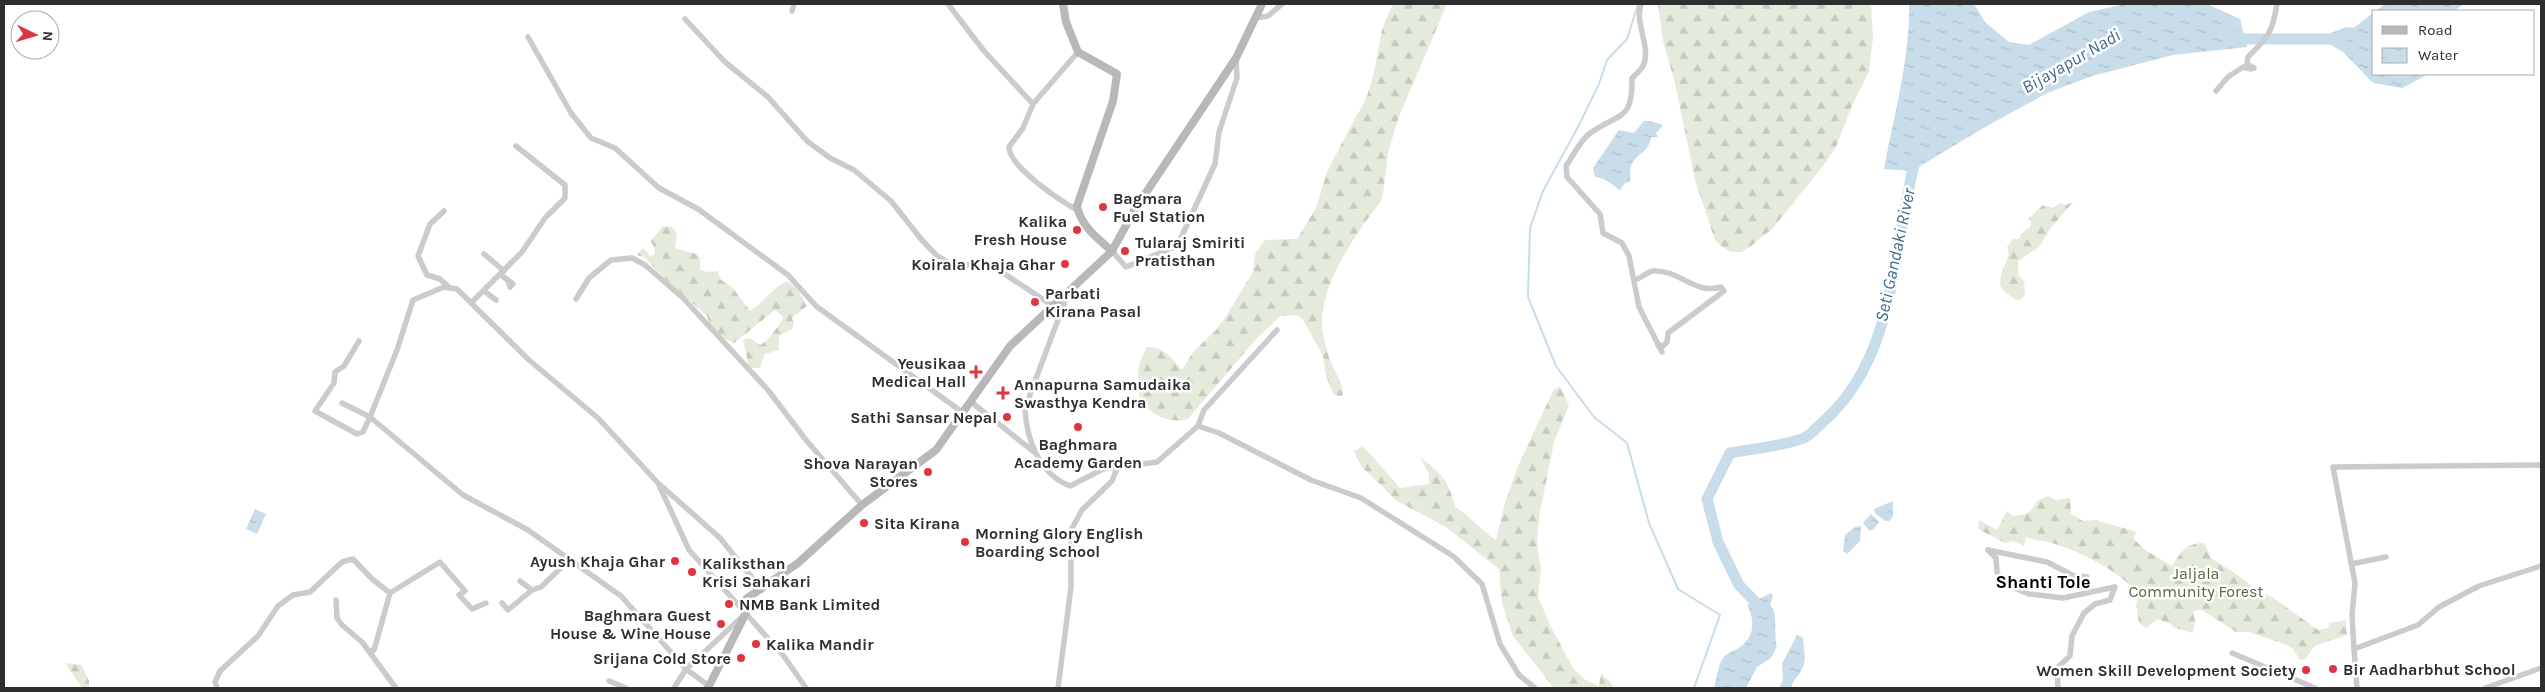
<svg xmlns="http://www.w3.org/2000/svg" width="2545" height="692" font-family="Karla,sans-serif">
<defs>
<pattern id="forest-firs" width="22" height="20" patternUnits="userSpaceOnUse" patternTransform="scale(1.25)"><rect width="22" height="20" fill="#e4ebdc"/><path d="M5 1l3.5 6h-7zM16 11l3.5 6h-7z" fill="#c4cabd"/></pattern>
<pattern id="water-ripples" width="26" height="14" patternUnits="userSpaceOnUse" patternTransform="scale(1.25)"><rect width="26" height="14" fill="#c8dcea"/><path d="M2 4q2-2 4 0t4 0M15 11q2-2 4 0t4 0" fill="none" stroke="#acbdc9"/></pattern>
</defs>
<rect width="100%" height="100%" fill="#fff"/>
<!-- forest -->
<g fill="url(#forest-firs)">
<path d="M1393,4H1447L1398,119L1388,153L1383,194L1380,203C1356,232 1319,287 1322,327C1323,337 1326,347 1329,357C1332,368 1346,386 1342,396L1334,395L1326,376L1323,356L1302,318L1296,315L1280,316L1256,339L1188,419C1169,424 1152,415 1140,401C1138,378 1135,367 1147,347C1165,347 1171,358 1182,370L1193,352L1217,329L1228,313L1253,272L1255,254L1265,240L1297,239L1316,208L1327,172L1356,116C1372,98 1377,54 1382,30C1385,21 1389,12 1393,4Z"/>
<polygon points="1658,4 1871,4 1873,38 1869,71 1851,108 1836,147 1823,166 1773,228 1750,247 1741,252 1731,252 1722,247 1715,240 1695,180 1675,83 1663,41"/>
<polygon points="2074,201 2050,229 2039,247 2018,261 2018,275 2024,281 2025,293 2022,299 2016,300 2002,290 2000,284 2001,275 2009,254 2007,247 2013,239 2019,239 2021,234 2031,226 2031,220 2028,219 2043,205 2053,208 2060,203 2066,205"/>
<path d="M667,226L672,227L677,233L675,248L696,254L700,258V269L706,272L718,271L720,279L732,287L750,311C764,302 773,287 787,281L798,290L807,306L792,318L794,324L792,329L779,336V350L765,354L760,368H749L743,340L750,338L760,345C766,343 782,323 783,317L775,310L734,343L727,340L711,327L707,316L662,276L644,257L637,255L642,249L646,250L650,256L654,255L655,250L651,241L662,227Z"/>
<path d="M1560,386L1569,405L1554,442L1539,517L1537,543L1541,569L1538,597L1550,625L1573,668L1584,679L1599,686L1601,673L1613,685L1611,688H1554L1513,636L1502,603L1499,569L1446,527L1397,501L1361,466L1354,451L1363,446L1400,488L1429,484V474L1420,457C1441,473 1449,481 1455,507C1470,516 1481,530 1496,540L1505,503L1518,466L1553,391Z"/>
<path d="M2048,496L2056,500L2070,498L2071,514L2083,521L2096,520L2137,532L2133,538L2145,550L2172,566C2181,552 2186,543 2204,543L2211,558L2245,580L2254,589L2272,597L2318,630L2328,628L2330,623L2346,620L2347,635L2314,646L2306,659L2300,660L2293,649L2284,644L2249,632H2236L2202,610L2193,611L2195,621L2193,633L2173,627L2171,624L2158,619L2146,628L2139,623L2136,605L2139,594C2117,570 2084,553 2052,543C2043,540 2035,541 2026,537L2024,546L2013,541L2004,543C1996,537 1987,535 1978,528L1979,520L1997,530L2007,511L2013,516C2026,515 2032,512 2037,501Z"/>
<polygon points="65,663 82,665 89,681 89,688 82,688"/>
</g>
<!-- water -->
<g fill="url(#water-ripples)">
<path d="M1909,4H1974L1985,22L2009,42L2029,45L2089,12L2125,4H2207L2240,19L2247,47L2173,55L2092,76L2047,93L1985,127L1912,171L1884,169C1894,115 1910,59 1909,4Z"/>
<polygon points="2386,4 2464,4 2454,11 2375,11"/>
<polygon points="2374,12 2374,74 2429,74 2402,88 2373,83 2344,53 2330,44 2329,34 2346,27 2354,28"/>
<path d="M1644,121H1651L1663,125L1656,133L1658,137H1651C1650,152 1635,154 1631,166C1629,170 1631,177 1630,182L1625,183L1620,190L1604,179L1595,177L1593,168L1619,130L1634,133Z"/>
<polygon points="1893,501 1893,516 1889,521 1885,521 1875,513 1874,509"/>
<polygon points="255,509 266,514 257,534 246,529"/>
<polygon points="1871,514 1879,522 1874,529 1870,531 1863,523"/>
<polygon points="1861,526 1860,541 1847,554 1843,551 1845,535 1855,527"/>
<path d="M1771,593L1773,596L1770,605C1779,613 1773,634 1777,646L1771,658L1757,667L1746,688H1714C1717,679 1718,661 1726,655C1730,652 1736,650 1740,647C1755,637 1755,619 1747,605Z"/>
<path d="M1797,635L1803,638C1803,647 1807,659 1803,667C1800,675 1793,679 1791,688H1779L1783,680L1782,664Z"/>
</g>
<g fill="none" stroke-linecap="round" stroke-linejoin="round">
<!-- stream -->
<polyline stroke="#c8dcea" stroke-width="2" points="1638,4 1627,39 1607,60 1599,84 1578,127 1543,191 1530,228 1528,297 1556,366 1594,417 1627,443 1649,523 1678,589 1720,615 1694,688"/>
<!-- river -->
<g stroke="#c8dcea" stroke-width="11">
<polyline points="2229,35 2244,39 2342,39"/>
<path d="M1765,612L1739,585L1718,542L1707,499L1730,453C1751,449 1784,446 1804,438C1811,435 1818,426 1824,421C1898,355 1892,246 1916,157"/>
</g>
<!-- street -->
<g stroke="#cbcbcb" stroke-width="5.5">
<polyline points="948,4 984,51 1033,104 1078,52"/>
<path d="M1641,4C1634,23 1652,48 1643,66C1641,70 1635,75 1632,78C1633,122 1619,112 1589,134C1580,141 1573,156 1566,166L1567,177L1600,214L1603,233L1622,243L1629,256L1639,307L1662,352"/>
<polyline points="792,11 794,4"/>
<polyline points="1256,18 1268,16 1282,4"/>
<polyline points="685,19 725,62 768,97 807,141 830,158 854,170 891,201 921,239 936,255 956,267 974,264 994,267 1053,306"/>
<polyline points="528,37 571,113 591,138 615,148 659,188 698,209 788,275 816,306 962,412"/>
<path d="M2216,91L2228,77L2243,67L2251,69L2254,68L2247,64L2248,57C2268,37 2272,34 2277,4"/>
<path d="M1033,104L1023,128L1009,147C1009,167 1061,201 1077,210"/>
<polyline points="444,211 430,224 418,256 427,275 440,279 450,288"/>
<polyline points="1112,251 1126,267 1172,248 1180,240 1215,164 1219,132 1237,78 1236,58"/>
<polyline points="484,254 504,271"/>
<polyline points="501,275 513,284 510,287 508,280"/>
<path d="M1635,280C1641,278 1647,272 1653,271C1679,269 1694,295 1721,287L1724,291L1668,333L1667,342L1663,346L1658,345"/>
<polyline points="484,291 496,300"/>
<path d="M1068,293L1025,408C1026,439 1040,475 1070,486L1103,469L1157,462L1198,426L1204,410L1277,330"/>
<polyline points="576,299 589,278 611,260 632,258 645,265 683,298 768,390 806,440 862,505"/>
<polyline points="471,303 522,252 545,218 565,198 565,185 516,146"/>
<polyline points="970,401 1034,452"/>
<polyline points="342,403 370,417 363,432 357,434 315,411 334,383 335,372 344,366 359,341"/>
<polyline points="1198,426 1219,433 1311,480 1361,498 1453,556 1482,584 1500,644 1519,675 1535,688"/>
<polyline points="659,485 689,550 783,655 806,688"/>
<polyline points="1988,550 1996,558 1997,572 2004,584 2029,594 2063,598 2115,587 2110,600 2095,604 2084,613 2072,636 2070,656 2057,668 2058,688"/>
<polyline points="1988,550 2047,562 2074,576 2087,577"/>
<polyline points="2351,564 2386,557"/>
<polyline points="520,581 532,590"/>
<polyline points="390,593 440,562 465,591 459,595 472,609 486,603"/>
<polyline points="336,600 337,618 342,625 362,642 396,688"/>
<polyline points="502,603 508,610 532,590 541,587 569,560"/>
<polyline points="2354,649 2352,615 2355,583 2333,467 2541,465"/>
<polyline points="2232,653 2315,688"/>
<polyline points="609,681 626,688"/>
<polyline points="709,686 686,669 621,596 528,530 463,495 370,417 397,350 413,300 444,287 457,289 529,360 598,418 658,483 720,538 762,590"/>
<polyline points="217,688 215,682 220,671 258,636 278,606 293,595 310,592 342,562 353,559 372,579 390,593 374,650 369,651"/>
<polyline points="674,688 686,669 743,616"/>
<polyline points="1058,688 1071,587 1071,530 1082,510 1112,481 1118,466"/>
<polyline points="2357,688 2354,649 2418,625 2439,607 2479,586 2541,566"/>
<polyline points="2485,688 2541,668"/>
</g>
<!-- secondary -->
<g stroke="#b8b8b8" stroke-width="8">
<path d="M1063,4L1066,22L1078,52L1117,74L1113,101L1077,206C1081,226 1097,238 1112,251"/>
<polyline points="708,688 746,613 743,605 746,599 798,563 862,505 936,450 1010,346 1112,251 1135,209 1236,58 1262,4"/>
</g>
</g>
<!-- markers -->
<g fill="#df353f" stroke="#fff" stroke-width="2">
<circle cx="1103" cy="207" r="5"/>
<circle cx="1077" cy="230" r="5"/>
<circle cx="1125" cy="251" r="5"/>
<circle cx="1065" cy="264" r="5"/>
<circle cx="1035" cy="302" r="5"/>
<path d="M973.5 364.5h5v5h5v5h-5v5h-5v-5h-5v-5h5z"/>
<path d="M1000.5 385.5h5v5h5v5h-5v5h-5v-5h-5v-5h5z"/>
<circle cx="1007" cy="417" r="5"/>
<circle cx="1078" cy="427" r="5"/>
<circle cx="928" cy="472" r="5"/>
<circle cx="864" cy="523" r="5"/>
<circle cx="965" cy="542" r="5"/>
<circle cx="675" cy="561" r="5"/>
<circle cx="692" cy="572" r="5"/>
<circle cx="729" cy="604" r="5"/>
<circle cx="721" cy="624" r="5"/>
<circle cx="756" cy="644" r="5"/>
<circle cx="741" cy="658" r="5"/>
<circle cx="2333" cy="669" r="5"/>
<circle cx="2306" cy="670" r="5"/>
</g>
<g text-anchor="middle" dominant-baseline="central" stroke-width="5" stroke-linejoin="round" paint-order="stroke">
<!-- poi labels -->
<g font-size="16" font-weight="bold" fill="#2e2e2e" stroke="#fff" text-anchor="start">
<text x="1113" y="198">Bagmara<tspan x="1113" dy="18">Fuel Station</tspan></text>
<text x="1067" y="221" text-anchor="end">Kalika<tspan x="1067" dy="18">Fresh House</tspan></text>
<text x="1135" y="242">Tularaj Smiriti<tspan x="1135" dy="18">Pratisthan</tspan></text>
<text x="1055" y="264" text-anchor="end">Koirala Khaja Ghar</text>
<text x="1045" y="293">Parbati<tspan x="1045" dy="18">Kirana Pasal</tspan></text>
<text x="966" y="363" text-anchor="end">Yeusikaa<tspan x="966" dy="18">Medical Hall</tspan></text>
<text x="1014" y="384">Annapurna Samudaika<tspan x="1014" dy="18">Swasthya Kendra</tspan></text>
<text x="997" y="417" text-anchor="end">Sathi Sansar Nepal</text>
<text x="1078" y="444" text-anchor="middle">Baghmara<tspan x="1078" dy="18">Academy Garden</tspan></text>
<text x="918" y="463" text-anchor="end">Shova Narayan<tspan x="918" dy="18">Stores</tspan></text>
<text x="874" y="523">Sita Kirana</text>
<text x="975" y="533">Morning Glory English<tspan x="975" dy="18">Boarding School</tspan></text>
<text x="665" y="561" text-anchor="end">Ayush Khaja Ghar</text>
<text x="702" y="563">Kaliksthan<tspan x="702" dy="18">Krisi Sahakari</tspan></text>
<text x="739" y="604">NMB Bank Limited</text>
<text x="711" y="615" text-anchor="end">Baghmara Guest<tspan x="711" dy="18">House &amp; Wine House</tspan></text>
<text x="766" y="644">Kalika Mandir</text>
<text x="731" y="658" text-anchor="end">Srijana Cold Store</text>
<text x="2343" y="669">Bir Aadharbhut School</text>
<text x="2296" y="670" text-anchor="end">Women Skill Development Society</text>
</g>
<!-- park labels -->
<g font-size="16" fill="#50683d" stroke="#fff">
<text x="2196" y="573">Jaljala<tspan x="2196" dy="18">Community Forest</tspan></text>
</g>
<!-- water labels -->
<g font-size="18" font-style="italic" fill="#3f6d8d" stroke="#fff">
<text transform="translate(2071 61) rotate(-30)">Bijayapur Nadi</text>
<text transform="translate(1895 255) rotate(-78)">Seti Gandaki River</text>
</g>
<!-- neighbourhood labels -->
<g font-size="18" font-weight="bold" fill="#000" stroke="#fff">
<text x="2043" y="582">Shanti Tole</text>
</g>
</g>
<!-- border -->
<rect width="2545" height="692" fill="none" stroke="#2e2e2e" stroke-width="10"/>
<!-- legend -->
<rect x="2372" y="10" width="162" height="65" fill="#ffffff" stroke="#ababab"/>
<rect x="2382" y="26" width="25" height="8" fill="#b8b8b8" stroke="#ababab"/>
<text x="2418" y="35" font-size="15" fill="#2e2e2e">Road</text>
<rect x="2382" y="48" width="25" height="15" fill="url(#water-ripples)" stroke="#ababab"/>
<text x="2418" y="60" font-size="15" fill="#2e2e2e">Water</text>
<!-- north arrow -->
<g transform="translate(35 35) rotate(95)"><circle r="24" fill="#ffffff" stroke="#ababab"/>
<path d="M0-4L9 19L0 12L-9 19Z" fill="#df353f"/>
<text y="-8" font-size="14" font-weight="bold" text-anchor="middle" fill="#2e2e2e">N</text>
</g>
</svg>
